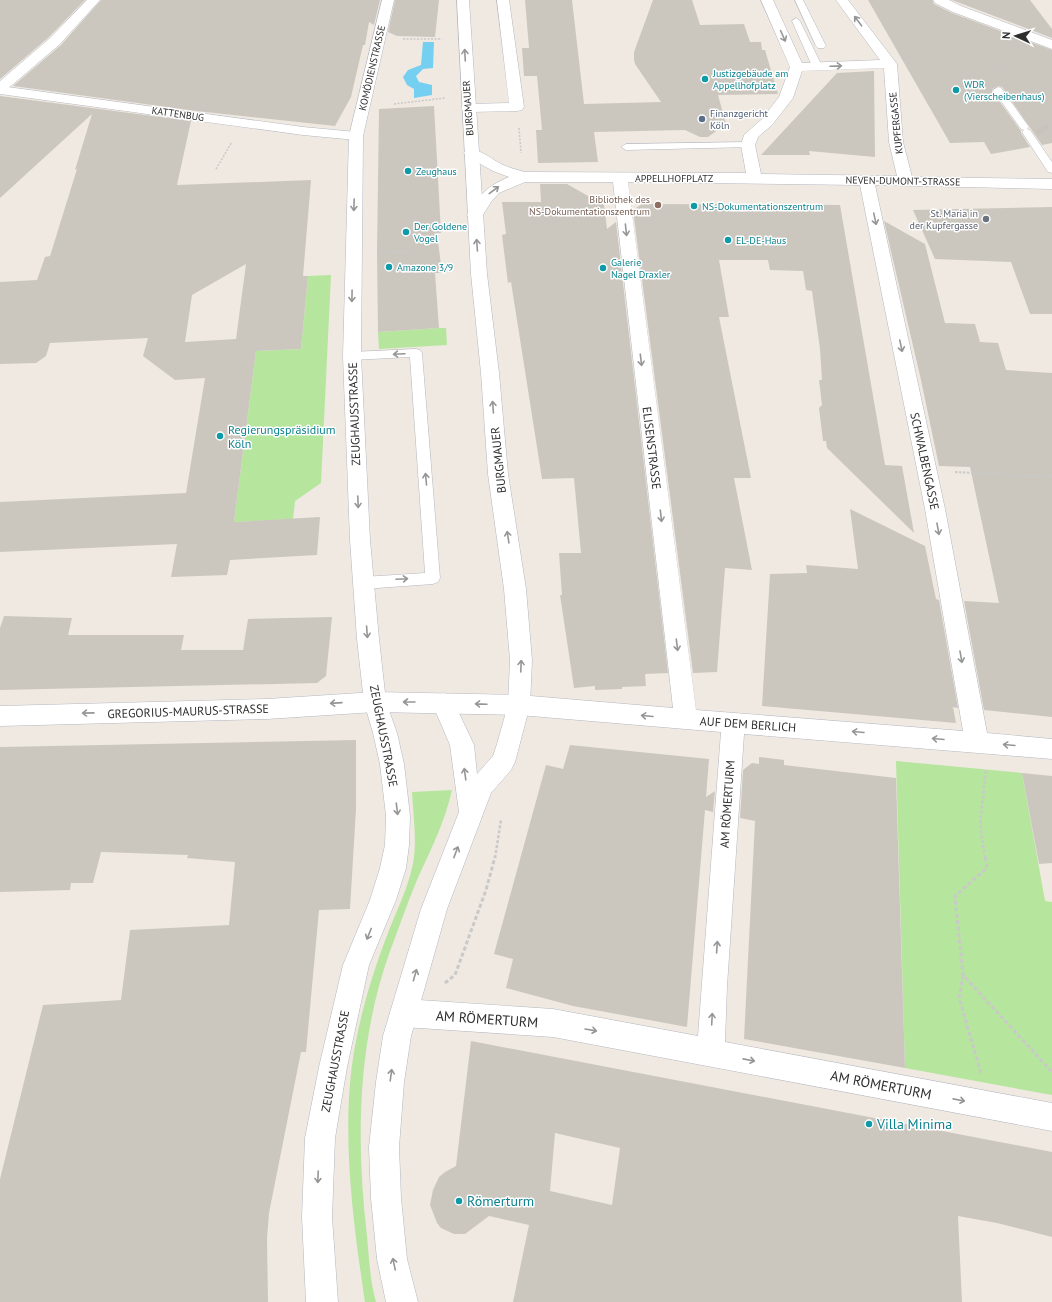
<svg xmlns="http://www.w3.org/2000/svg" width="1052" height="1302" font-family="'PT Sans',sans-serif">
<rect width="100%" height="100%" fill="#efe9e1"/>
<!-- green -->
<g fill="#b6e59e">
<polygon points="331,275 321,483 295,501 293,519 234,522 256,351 301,349 308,276"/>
<polygon points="439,328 446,328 447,345 379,349 378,332"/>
<polygon points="896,761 1022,773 1045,901 1052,902 1052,1095 905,1068"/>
<path d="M452,790C445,822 430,851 417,880C407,904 398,930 389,954C357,1045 356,1142 367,1236C369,1258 370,1281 376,1302H365C353,1222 340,1127 355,1046C362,1008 374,969 388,933C396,912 407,890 412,868C418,844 413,816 412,792Z"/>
</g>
<!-- water -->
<polygon fill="#75cff0" points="423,42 434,42 433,68 423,69 416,76 419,82 432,85 432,95 414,98 414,89 407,85 403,77 408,70 421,65"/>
<!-- building -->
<g fill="#cbc7bf" fill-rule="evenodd">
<polygon points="0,0 85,0 49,37 0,79"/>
<polygon points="101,0 380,0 374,25 369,22 365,45 363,45 351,97 335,126 196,111 13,86 61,45"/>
<polygon points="395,0 439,0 435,37 397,36 388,32"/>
<polygon points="525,0 572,0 584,104 661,102 635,64 634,59 634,52 653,0 692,0 700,25 744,24 750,42 761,42 762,50 765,50 778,94 718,95 726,124 708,137 700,137 685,130 594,132 598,162 538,163 536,130 542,130 537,76 524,76 522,48 529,48"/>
<polygon points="868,0 932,0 934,4 952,13 1052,50 1052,143 1042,145 1002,87 998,86 992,89 992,91 1021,131 1021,133 1030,147 991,154 984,142 950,143"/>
<polygon points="952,0 1030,0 1052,29 1052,38"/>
<polygon points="874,71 875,157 809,151 810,155 761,155 837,73"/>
<path d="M0,96L191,121L177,185L311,180L303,276H308L301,349L256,351L234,522L320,517L317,555L230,560L227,575L171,577L177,544L0,552V502L186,493L205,378L175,380L143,356L148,338L50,343L46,356L36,363L0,364V282L37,280L45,257L50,256L77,169L75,170L92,114L0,198ZM246,264L236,339L185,342L192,295Z"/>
<polygon points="434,106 441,233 437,233 442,273 435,273 439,328 378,332 377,252 379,109"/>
<polygon points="540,184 567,184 604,205 607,229 616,222 668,673 645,674 646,686 622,687 622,689 595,690 595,686 574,688 560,595 562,595 559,553 581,553 574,478 542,479 511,282 508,283 502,235 506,234 502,202 541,202"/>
<polygon points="642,204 840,205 885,465 902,466 914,533 827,448 826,441 823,441 819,408 822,405 819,380 822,380 820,349 812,291 806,290 803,271 770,270 768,260 719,260 729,317 719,317 751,478 734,478 752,570 725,568 717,672 693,673 633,210"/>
<polygon points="1052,207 1052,314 1030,314 1011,262 935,259 913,210"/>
<polygon points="884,221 925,244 945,323 975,324 980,342 998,343 1006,370 1052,373 1052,717 984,710 964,601 999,603 970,467 939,466 921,380"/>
<polygon points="850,509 925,546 936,599 939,600 958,708 953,707 956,723 762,706 770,574 807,573 806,565 858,569"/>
<polygon points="4,616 72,618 68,635 184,635 181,650 243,650 248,619 332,617 326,676 317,683 0,690 0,628"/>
<polygon points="356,740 356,809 350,909 319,910 306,1052 301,1052 269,1213 267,1239 268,1302 0,1302 0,1179 43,1005 121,1000 130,930 229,925 235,862 187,858 188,855 101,852 93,883 71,883 70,890 0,892 0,747"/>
<polygon points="570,745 709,759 706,797 715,791 713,812 705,810 687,1027 573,1006 506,988 513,959 494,954 546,765 563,769"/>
<polygon points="759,757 784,760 784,765 896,778 905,1068 744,1039 755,821 740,818 743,770 752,763 759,764"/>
<polygon points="1022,773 1052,776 1052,863 1039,864"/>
<path d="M471,1041L1052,1152V1237L997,1223L958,1216L962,1302H513L529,1225L489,1216L465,1234H454L441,1228L437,1223L430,1205L433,1190L439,1177L445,1172L456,1166ZM555,1133L620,1148L612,1205L550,1191Z"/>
</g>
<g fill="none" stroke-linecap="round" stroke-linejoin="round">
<!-- street-tunnel -->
<polyline stroke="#c8c4bd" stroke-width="14" stroke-dasharray="14 7" stroke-linecap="butt" points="1041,127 1044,132"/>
<defs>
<g id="lane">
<polygon points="795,0 803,0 826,46 824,48 818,48 816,46"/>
<polygon points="796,18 800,21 822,66 820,68 814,68 812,66 792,21"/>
<polygon points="998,87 1001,88 1029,127 1027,129 1030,130 1052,162 1052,173 1048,172 1022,132 1024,130 1021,129 993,90"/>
<polygon points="748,142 752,143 753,145 752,147 626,150 621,147 626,144"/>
<polygon points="416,349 420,350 422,353 440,578 438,582 433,584 363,589 358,587 356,583 358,579 363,577 425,573 410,357 352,360 348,359 346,356 348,353 352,352"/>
</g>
<g id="street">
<polygon points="497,0 509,0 524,107 522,110 517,111 468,112 463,111 461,108 463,105 468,104 509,103"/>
<path d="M761,0H773L802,63L880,60L836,0H848L897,64L903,142L912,177L1052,179V189L875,185L945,509L987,733L1052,739V759L744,734L727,986L725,1042L1052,1103V1131L553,1037L404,1027L394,1023L390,1013L394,1003L404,999L553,1009L698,1036L721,732L519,715L375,712L267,719L0,726V706L267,699L375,692L519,695L673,708L613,182H525L499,193L491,202L481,218L475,220L469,218L467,215C479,195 487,186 509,177L493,171L466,156L464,153L466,150C479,147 492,160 503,165C510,168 518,170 525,172L746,173L741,145L744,135L762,119L779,97L790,67ZM884,68L889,142L897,176L761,174L755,145L758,137L772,125L793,98L802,71ZM628,182L860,185L925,509L963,731L696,710Z"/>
<polygon points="933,0 949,0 961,6 1052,40 1052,49 953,12 935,3"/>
<polygon points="0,86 303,127 356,132 361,133 363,136 361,139 356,140 303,135 0,94"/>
</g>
<g id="secondary">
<polygon points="87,0 100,0 60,44 5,91 0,92 0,81 50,38"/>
<polygon points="382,0 394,0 363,136 361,356 370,540 379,639 386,702 397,733 404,764 410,816 409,845 406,868 396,900 369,965 347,1067 335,1138 332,1217 338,1302 306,1302 302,1217 305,1138 319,1067 343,965 370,900 380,868 385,845 386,816 380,764 373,733 364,702 357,639 350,540 343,356 349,136"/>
<polygon points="457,0 469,0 487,274 499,373 508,474 526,589 532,660 530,705 515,762 511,770 491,793 447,909 411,1036 404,1082 399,1147 401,1198 407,1259 418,1302 386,1302 377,1259 371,1198 369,1147 376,1082 383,1036 421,909 459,812 450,745 432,703 435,696 443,693 451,696 474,745 477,774 493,756 497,744 508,705 510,660 504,589 488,474 481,373 471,274"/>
</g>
</defs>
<!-- lane casing -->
<use href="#lane" stroke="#b4b7c1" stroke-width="1"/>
<!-- street casing -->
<use href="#street" stroke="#b4b7c1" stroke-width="1"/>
<!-- secondary casing -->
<use href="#secondary" stroke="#b4b7c1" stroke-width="1"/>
<!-- path-far3 -->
<g stroke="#c9c9c9" stroke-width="1.5" stroke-dasharray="2 1.5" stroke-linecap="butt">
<polyline points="403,39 442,39"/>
<polyline points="999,62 1004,71"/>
<polyline points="394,104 445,98"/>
<polyline points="519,128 521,153"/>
<polyline points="216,169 232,142"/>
</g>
<!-- path-far2 -->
<g stroke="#c9c9c9" stroke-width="2" stroke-dasharray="2.5 1.5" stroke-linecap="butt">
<polyline points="379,253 408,252"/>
<polyline points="955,472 1052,477"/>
</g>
<!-- path-far1 -->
<g stroke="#c9c9c9" stroke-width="2.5" stroke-dasharray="3 2" stroke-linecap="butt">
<polyline points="495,858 501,820"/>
<polyline points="985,858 980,824 986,770"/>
</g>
<!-- path -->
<g stroke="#c9c9c9" stroke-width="3" stroke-dasharray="4 2.5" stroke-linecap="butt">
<polyline points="985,857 987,868 955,896 963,975 1052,1072"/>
<polyline points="963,975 959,998 981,1073"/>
<polyline points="445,983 455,975 486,890 495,857"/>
</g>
<!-- lane -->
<use href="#lane" fill="#fff" fill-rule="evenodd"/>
<!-- street -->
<use href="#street" fill="#fff" fill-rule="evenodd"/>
<!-- secondary -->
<use href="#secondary" fill="#fff" fill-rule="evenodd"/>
</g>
<!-- one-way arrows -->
<defs><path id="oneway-shaft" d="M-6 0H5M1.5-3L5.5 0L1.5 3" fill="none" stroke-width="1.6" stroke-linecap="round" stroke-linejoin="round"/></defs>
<g stroke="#969696">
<use href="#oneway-shaft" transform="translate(858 21) rotate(-127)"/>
<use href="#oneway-shaft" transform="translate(783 36) rotate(66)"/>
<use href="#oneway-shaft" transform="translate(465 55) rotate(-93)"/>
<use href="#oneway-shaft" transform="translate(836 66) rotate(-2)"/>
<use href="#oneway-shaft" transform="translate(494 190) rotate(-37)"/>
<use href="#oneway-shaft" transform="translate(354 205) rotate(92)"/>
<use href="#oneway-shaft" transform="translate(875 219) rotate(78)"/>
<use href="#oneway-shaft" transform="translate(626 230) rotate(84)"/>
<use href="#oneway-shaft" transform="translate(477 245) rotate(-94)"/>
<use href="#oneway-shaft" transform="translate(352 296) rotate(91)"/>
<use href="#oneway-shaft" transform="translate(901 346) rotate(78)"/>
<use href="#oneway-shaft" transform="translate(399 354) rotate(177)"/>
<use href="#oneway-shaft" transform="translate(641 360) rotate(83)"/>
<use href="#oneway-shaft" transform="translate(493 407) rotate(-94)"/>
<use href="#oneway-shaft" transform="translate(426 479) rotate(-95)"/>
<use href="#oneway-shaft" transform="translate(358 502) rotate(88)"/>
<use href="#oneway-shaft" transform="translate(661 516) rotate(83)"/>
<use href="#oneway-shaft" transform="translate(938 529) rotate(80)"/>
<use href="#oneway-shaft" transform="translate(508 537) rotate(-99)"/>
<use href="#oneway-shaft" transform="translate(402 579) rotate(-3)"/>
<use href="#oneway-shaft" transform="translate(367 632) rotate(86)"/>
<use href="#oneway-shaft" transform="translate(677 645) rotate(83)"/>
<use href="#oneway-shaft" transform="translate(961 657) rotate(80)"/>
<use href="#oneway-shaft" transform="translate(521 666) rotate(-88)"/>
<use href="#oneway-shaft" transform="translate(409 702) rotate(-180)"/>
<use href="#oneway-shaft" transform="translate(336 703) rotate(176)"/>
<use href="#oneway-shaft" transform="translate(481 704) rotate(-178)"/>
<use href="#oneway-shaft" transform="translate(88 713) rotate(179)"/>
<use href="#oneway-shaft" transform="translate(647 716) rotate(-175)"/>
<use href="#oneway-shaft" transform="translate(858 732) rotate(-175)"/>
<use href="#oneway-shaft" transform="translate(938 739) rotate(-175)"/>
<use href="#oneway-shaft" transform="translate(1009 745) rotate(-175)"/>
<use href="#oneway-shaft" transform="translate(465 774) rotate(-98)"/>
<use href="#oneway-shaft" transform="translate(397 809) rotate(83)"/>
<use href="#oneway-shaft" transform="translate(456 852) rotate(-69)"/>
<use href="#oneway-shaft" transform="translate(369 934) rotate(112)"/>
<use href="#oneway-shaft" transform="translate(717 947) rotate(-86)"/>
<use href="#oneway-shaft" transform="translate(415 975) rotate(-74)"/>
<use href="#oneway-shaft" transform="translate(712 1019) rotate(-87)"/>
<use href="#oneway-shaft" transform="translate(591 1030) rotate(10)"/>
<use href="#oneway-shaft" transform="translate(749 1060) rotate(11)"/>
<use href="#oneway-shaft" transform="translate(391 1075) rotate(-82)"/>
<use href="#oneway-shaft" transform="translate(959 1100) rotate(11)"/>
<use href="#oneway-shaft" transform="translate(318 1177) rotate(92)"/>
<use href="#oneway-shaft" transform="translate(394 1264) rotate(-102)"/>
</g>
<!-- markers -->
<g fill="#0f9aa8" stroke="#fff" stroke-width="1.5">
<circle cx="705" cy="79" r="4"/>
<circle cx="956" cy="90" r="4"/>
<circle cx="408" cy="171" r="4"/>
<circle cx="694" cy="206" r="4"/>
<circle cx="406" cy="232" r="4"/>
<circle cx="728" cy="240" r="4"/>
<circle cx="389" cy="267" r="4"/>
<circle cx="603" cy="268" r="4"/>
<circle cx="220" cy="436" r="4"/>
<circle cx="869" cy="1124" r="4"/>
<circle cx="459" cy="1201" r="4"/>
</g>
<circle fill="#5c6f8a" stroke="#fff" stroke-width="1.5" cx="702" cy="119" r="4"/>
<circle fill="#8d6e63" stroke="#fff" stroke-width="1.5" cx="658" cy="205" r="4"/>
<circle fill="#6b7280" stroke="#fff" stroke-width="1.5" cx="986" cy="219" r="4"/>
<g text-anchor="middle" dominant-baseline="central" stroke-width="3" stroke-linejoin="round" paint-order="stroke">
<!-- far-street labels -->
<g font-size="10" fill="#2e2e2e" stroke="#fff">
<text transform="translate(372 68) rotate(-77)">KOMÖDIENSTRASSE</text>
<text transform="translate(468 108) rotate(-94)">BURGMAUER</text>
<text transform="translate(178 114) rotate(8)">KATTENBUG</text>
<text transform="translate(896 123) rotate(-96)">KUPFERGASSE</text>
<text x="674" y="178">APPELLHOFPLATZ</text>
<text transform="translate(903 181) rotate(1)">NEVEN-DUMONT-STRASSE</text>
</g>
<!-- far-culture labels -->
<g font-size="10" fill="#0d838f" stroke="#fff" text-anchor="start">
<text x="713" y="73">Justizgebäude am<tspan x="713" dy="12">Appellhofplatz</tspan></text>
<text x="964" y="84">WDR<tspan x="964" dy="12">(Vierscheibenhaus)</tspan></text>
<text x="416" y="171">Zeughaus</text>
<text x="702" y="206">NS-Dokumentationszentrum</text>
<text x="414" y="226">Der Goldene<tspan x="414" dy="12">Vogel</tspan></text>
<text x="736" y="240">EL-DE-Haus</text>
<text x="611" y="262">Galerie<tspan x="611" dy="12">Nagel Draxler</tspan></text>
<text x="397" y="267">Amazone 3/9</text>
</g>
<!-- far-service labels -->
<g font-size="10" fill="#4e5e75" stroke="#fff" text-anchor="start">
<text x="710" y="113">Finanzgericht<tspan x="710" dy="12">Köln</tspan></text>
</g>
<!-- far-education labels -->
<g font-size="10" fill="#785e54" stroke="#fff" text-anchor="end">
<text x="650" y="199">Bibliothek des<tspan x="650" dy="12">NS-Dokumentationszentrum</tspan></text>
</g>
<!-- far-worship labels -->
<g font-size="10" fill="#5b616d" stroke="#fff" text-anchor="end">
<text x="978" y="213">St. Maria in<tspan x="978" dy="12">der Kupfergasse</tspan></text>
</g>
<!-- street labels -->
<g font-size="12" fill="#2e2e2e" stroke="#fff">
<text transform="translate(354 414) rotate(-92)">ZEUGHAUSSTRASSE</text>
<text transform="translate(652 448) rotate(83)">ELISENSTRASSE</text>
<text transform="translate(498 460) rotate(-96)">BURGMAUER</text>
<text transform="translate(925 461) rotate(78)">SCHWALBENGASSE</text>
<text transform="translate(188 711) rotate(-2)">GREGORIUS-MAURUS-STRASSE</text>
<text transform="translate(748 724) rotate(4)">AUF DEM BERLICH</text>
<text transform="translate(384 736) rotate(79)">ZEUGHAUSSTRASSE</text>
<text transform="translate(727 804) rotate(-86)">AM RÖMERTURM</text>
<text transform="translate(335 1061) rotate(-79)">ZEUGHAUSSTRASSE</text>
</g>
<!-- culture labels -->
<g font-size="12" fill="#0d838f" stroke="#fff" text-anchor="start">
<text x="228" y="429">Regierungspräsidium<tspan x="228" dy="14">Köln</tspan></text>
</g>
<!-- near-street labels -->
<g font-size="14" fill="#2e2e2e" stroke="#fff">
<text transform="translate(487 1019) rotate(4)">AM RÖMERTURM</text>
<text transform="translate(881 1085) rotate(11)">AM RÖMERTURM</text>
</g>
<!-- near-culture labels -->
<g font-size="14" fill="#0d838f" stroke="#fff" text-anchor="start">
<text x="877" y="1124">Villa Minima</text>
<text x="467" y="1201">Römerturm</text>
</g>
</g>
<!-- north arrow -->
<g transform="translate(1016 36) rotate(274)" stroke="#ffffff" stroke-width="3" paint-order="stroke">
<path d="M0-3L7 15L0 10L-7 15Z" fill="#2e2e2e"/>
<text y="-6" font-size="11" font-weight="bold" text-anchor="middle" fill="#2e2e2e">N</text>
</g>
</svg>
